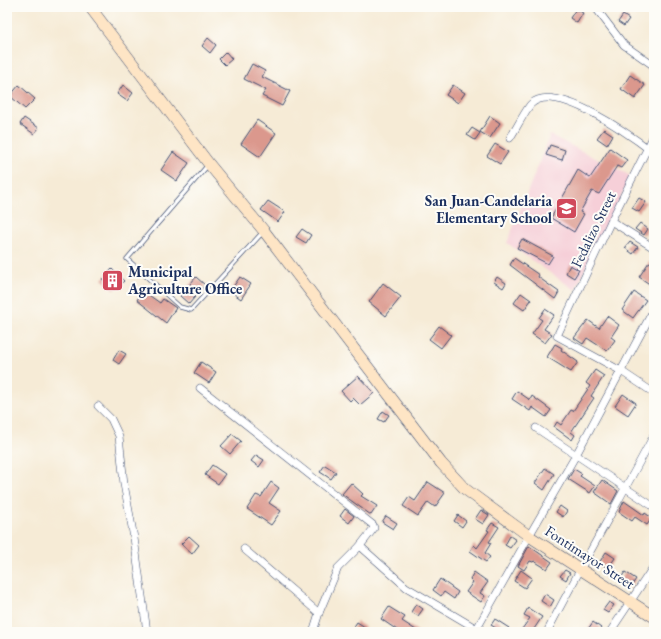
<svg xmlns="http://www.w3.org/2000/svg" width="661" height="639" font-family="'EB Garamond',serif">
<rect width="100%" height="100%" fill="#fdfcf7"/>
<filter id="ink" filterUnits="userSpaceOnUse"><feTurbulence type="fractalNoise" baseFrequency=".025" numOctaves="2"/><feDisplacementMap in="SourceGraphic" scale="8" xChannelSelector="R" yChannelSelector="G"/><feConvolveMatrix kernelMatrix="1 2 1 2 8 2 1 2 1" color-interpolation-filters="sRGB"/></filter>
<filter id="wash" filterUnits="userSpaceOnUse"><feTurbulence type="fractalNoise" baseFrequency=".012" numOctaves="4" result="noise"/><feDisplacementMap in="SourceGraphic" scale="16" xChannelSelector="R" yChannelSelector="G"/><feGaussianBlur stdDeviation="0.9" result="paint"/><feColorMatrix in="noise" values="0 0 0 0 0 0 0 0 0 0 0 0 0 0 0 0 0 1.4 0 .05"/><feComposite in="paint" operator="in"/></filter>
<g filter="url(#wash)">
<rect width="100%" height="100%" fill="#f6ebd6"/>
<!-- built -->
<polygon fill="#f6cfd8" points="550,135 631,176 575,290 507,243"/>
<g id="blocks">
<!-- building -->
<g fill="#db988d">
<polygon points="576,9 583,13 577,23 570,18"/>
<polygon points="623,15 629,19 624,26 618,22"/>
<polygon points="208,38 216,45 210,53 202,46"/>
<polygon points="226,52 232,59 225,65 219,59"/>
<polygon points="252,64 265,71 262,77 290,91 282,106 262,96 266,90 244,79"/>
<polygon points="630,75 645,85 635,99 621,89"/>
<polygon points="19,85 35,99 25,109 10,96"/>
<polygon points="123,85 133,93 127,101 117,94"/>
<polygon points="453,85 465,93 458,103 446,95"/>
<polygon points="490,116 500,123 490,138 480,132"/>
<polygon points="24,118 39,128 34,134 20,124"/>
<polygon points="257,120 276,133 260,157 241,144"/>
<polygon points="472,128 480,133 475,140 467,135"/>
<polygon points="604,129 613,135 607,145 597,138"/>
<polygon points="495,144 508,152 500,164 487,156"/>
<polygon points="550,145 565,150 562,160 546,155"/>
<polygon points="610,148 627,160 621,168 617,166 599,194 592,191 580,212 584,214 574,232 551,218 578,170 590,178"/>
<polygon points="173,152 189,163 177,181 161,170"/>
<polygon points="639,198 646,202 639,212 632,208"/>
<polygon points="268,201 285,212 278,222 261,210"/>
<polygon points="640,223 648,229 644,235 635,229"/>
<polygon points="302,229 311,235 306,243 296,237"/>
<polygon points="522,239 553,256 548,264 517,248"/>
<polygon points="630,242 638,247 633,254 625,248"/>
<polygon points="514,258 539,275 538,277 559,292 555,299 510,265"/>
<polygon points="649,262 654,265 654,287 639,277"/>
<polygon points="570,265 579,270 574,278 566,273"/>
<polygon points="112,269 124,281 114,290 102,279"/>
<polygon points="196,277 205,285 189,304 180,296"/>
<polygon points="240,277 251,284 241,299 230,291"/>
<polygon points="497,277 506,283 503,288 494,282"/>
<polygon points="383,283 401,297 386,316 369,302"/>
<polygon points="143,291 160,303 163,299 176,308 166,323 137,300"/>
<polygon points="634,292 646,300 633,318 622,310"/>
<polygon points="521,293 531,300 524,310 514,303"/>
<polygon points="545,309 554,315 544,329 552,334 545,343 532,334 542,320 539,318"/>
<polygon points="607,316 619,325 611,337 615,340 607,351 587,338 583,344 574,338 588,320 599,328"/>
<polygon points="439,326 451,335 441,348 429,339"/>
<polygon points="555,344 562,348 561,350 578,362 571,372 547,357"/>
<polygon points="119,350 126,354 119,364 113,360"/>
<polygon points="201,362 216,372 209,383 194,373"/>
<polygon points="595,370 604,376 591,396 594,398 571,432 575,435 572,440 554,427 557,422 561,425 571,410 573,411 590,386 586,383"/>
<polygon points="358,376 374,393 360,405 353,398 350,401 341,391"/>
<polygon points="517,391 530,400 532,396 551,410 546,417 532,407 530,411 512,399"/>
<polygon points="623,394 636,403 628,415 615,406"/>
<polygon points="383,411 389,415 384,422 378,419"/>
<polygon points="232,434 241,441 230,454 221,446"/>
<polygon points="256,455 264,460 259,467 251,461"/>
<polygon points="212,465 225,474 218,484 205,475"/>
<polygon points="325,465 336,472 331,479 320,472"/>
<polygon points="545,468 554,474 544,490 535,483"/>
<polygon points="574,469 582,474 580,476 595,486 590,493 568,479"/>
<polygon points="602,480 618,491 611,504 594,492"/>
<polygon points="271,482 279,488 269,503 281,511 271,525 247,509 256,495 261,497"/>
<polygon points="428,482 445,493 435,507 428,502 418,516 403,506 409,497 415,501"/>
<polygon points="351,483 363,494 361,496 377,506 371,515 342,494"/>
<polygon points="624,501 644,515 645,513 652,518 647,525 635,517 632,521 619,512"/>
<polygon points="560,506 567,511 563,517 556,512"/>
<polygon points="345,509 354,516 349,523 340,516"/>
<polygon points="481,510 489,515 483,524 475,519"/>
<polygon points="458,515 466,521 462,527 454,521"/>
<polygon points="386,516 397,523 393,529 382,522"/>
<polygon points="492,523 499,527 489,542 491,543 485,553 490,557 486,562 470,551 474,545 477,548 489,531 487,530"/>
<polygon points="189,536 199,545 192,554 181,544"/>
<polygon points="510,536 516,540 510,548 505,545"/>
<polygon points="529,546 552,562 547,569 534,561 533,562 530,561 524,570 518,566"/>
<polygon points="606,552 615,558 608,568 599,563"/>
<polygon points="521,570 532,578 525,588 514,581"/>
<polygon points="565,570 570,573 566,580 560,576"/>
<polygon points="474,572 488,582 480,593 485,596 481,602 466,592 473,582 470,579"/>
<polygon points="625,572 636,579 630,588 619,581"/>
<polygon points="440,579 458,592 454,599 444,592 441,596 433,590"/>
<polygon points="545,594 554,600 550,607 541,601"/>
<polygon points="609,602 614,605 608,613 603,610"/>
<polygon points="416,604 423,609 418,616 411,612"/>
<polygon points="389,607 405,617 402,621 419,632 400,632 381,619"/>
<polygon points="528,608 542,617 532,632 527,632 522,629 530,618 524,615"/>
<polygon points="495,619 509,628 506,632 502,632 491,625"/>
<polygon points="357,622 365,627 362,632 359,632 353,628"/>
<polygon points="593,622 601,628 598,632 592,632 588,629"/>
</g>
</g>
</g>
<g filter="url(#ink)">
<use href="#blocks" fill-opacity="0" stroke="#3c4b70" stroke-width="1"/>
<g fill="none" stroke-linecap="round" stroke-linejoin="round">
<defs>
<polyline id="lane" points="208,165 127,259 180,307 191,310 263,232"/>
<g id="street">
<polyline points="595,7 624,45 654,66"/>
<polyline points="654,135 611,221 557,336 621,371 654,393"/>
<path d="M510,138C515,131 526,109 531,104C556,80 633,137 654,153"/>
<polyline points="611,221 654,248"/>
<polyline points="200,388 373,525 374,528 360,546 338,568 319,613 313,632"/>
<polyline points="98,406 111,419 119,436 124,484 134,538 147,632"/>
<polyline points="536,428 654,507"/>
<polyline points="360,546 406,587 482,632"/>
<polyline points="244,549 319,613"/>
<polyline points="475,632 529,536 576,455 654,309"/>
<path d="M547,632C581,566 619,501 654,435"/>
<polyline points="610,632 654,566"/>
</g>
<polyline id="secondary" points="90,7 209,164 264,231 441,463 465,489 529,536 654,617"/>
</defs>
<!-- lane casing -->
<use href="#lane" stroke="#3c4b70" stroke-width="5"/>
<!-- street casing -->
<use href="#street" stroke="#3c4b70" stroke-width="8"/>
<!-- secondary casing -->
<use href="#secondary" stroke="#3c4b70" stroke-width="12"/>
<!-- lane -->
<use href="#lane" stroke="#fff" stroke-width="3.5"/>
<!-- street -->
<use href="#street" stroke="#fff" stroke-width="7"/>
<!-- secondary -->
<use href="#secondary" stroke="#fee5c5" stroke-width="11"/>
</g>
</g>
<!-- icons -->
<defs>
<symbol id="school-square" viewBox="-11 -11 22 22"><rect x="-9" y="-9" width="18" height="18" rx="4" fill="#d1495b" stroke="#fdfcf7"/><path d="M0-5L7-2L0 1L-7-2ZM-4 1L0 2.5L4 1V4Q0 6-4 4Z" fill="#fff"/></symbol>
<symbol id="building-square" viewBox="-11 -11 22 22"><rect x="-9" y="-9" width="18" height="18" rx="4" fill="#d1495b" stroke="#fdfcf7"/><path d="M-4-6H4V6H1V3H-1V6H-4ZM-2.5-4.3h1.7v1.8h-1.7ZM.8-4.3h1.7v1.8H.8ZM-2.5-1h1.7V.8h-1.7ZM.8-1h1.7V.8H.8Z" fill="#fff"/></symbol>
</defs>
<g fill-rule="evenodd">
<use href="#school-square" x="554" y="196" width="25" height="25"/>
<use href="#building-square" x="100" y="268" width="25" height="25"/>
</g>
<g text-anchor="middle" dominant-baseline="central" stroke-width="4" stroke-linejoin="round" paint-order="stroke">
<!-- poi labels -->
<g font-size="15" font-weight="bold" fill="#1b2f5e" stroke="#fdfcf7" text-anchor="end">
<text x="552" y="200">San Juan-Candelaria<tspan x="552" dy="17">Elementary School</tspan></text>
<text x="128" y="271" text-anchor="start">Municipal<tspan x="128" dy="17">Agriculture Office</tspan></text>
</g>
<!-- street labels -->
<g font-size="15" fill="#1b2f5e" stroke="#fdfcf7">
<text transform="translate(593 229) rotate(-64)">Fedalizo Street</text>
<text transform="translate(590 557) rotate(33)">Fontimayor Street</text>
</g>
</g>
<!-- margin -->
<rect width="661" height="639" fill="none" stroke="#fdfcf7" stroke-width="24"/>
</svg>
